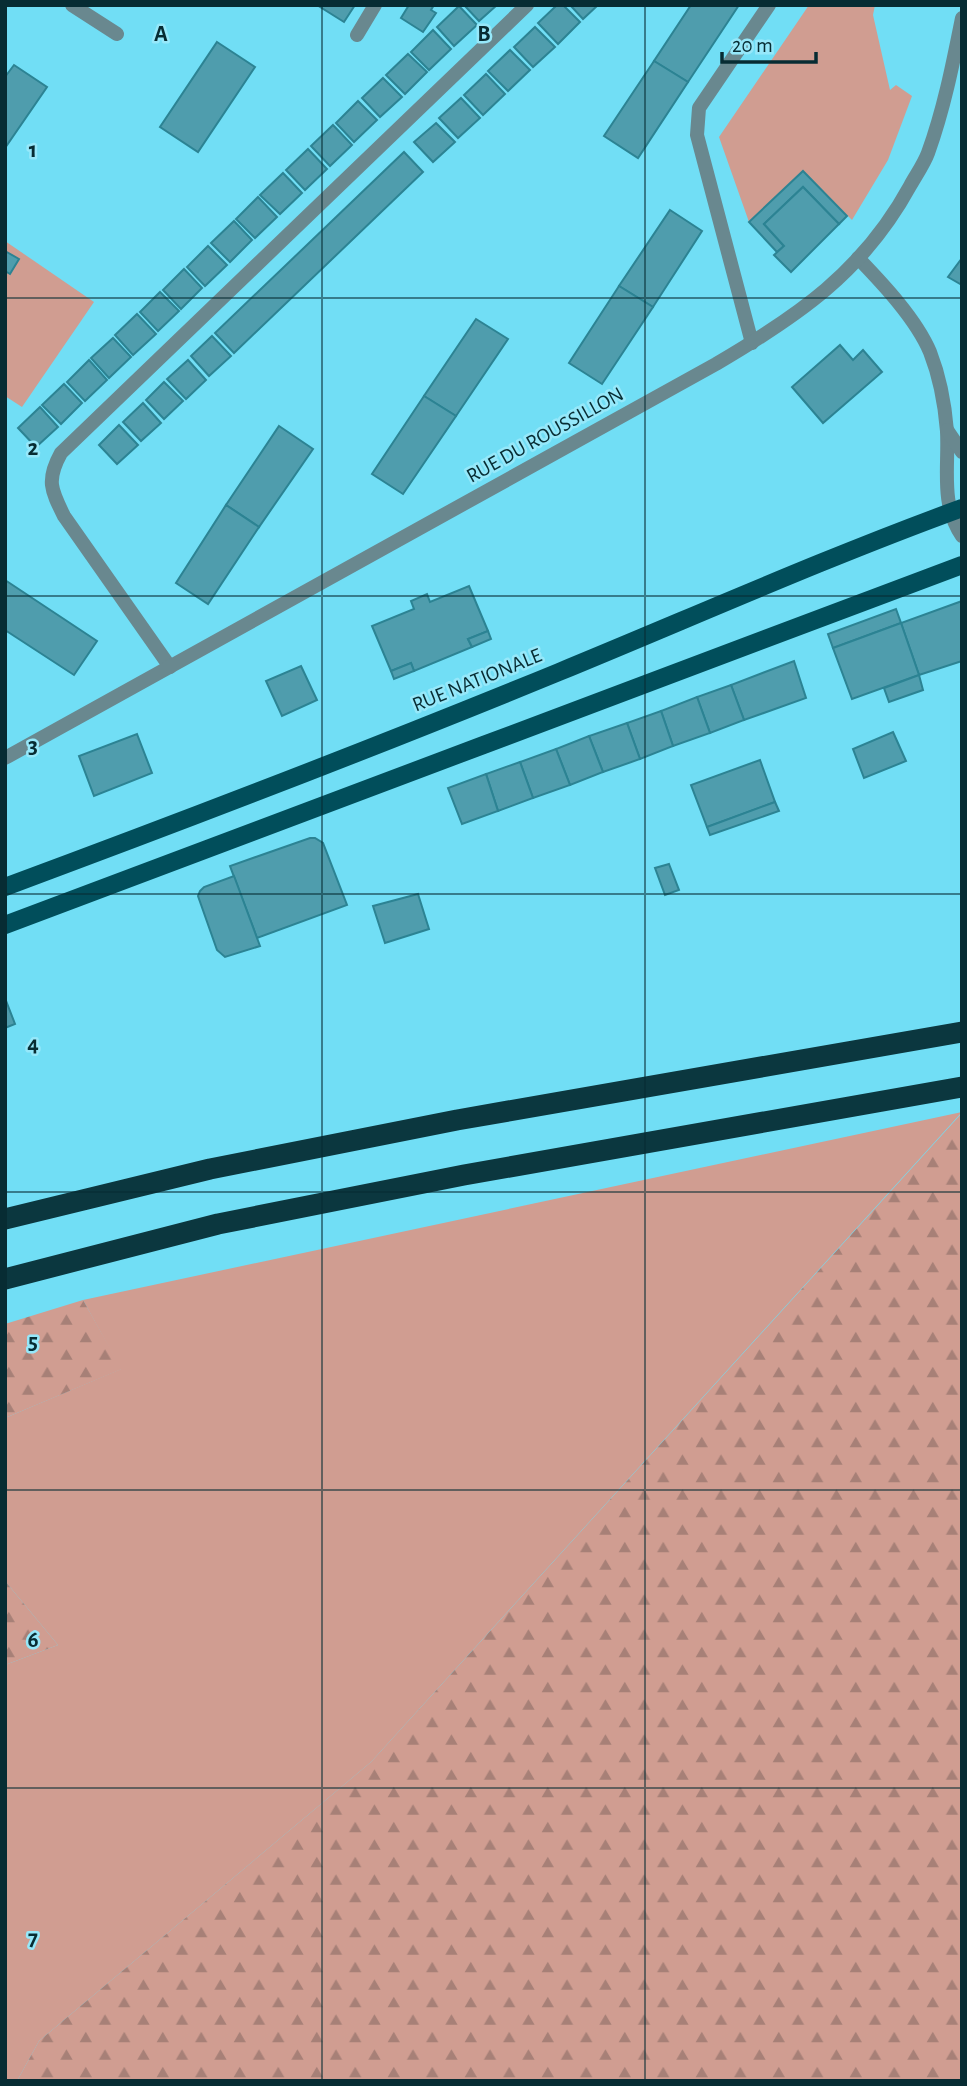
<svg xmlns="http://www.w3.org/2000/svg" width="967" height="2086" font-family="'Alegreya Sans',sans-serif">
<defs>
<pattern id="forest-firs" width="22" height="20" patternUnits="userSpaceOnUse" patternTransform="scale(1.75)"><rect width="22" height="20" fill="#d09d91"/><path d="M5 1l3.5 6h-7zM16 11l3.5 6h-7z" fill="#a78077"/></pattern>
</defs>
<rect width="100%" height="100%" fill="#71def5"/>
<!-- green -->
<g fill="#d09d91">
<polygon points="809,5 875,5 873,15 890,90 896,85 912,96 888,160 852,220 803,171 749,222 719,137"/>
<polygon points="5,241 94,302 22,407 5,396"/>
<polygon points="962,1112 371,1762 39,2041 17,2081 5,2081 5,1665 58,1645 5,1581 5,1418 121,1369 83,1300"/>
</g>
<!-- forest -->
<g fill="url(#forest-firs)">
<polygon points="962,1113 962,2081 17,2081 39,2041 371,1762"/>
<polygon points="83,1300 122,1369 5,1418 5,1324"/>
<polygon points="5,1581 58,1645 5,1665"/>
</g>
<!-- building -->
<g fill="#4f9dad" stroke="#2c8393" stroke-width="2">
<polygon points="317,5 355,5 344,22"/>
<polygon points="409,5 434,5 431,10 436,13 423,32 401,18"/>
<polygon points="464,5 497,5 479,21"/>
<polygon points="557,5 563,5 580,22 558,44 538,23"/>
<polygon points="570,5 598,5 583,19"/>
<polygon points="691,5 739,5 688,82 654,61"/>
<polygon points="459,6 477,25 454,46 437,27"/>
<polygon points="535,27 555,47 533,67 514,47"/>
<polygon points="433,30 451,49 429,70 411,52"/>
<polygon points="217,42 255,67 198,152 160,127"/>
<polygon points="510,50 530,70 508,91 488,71"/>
<polygon points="408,54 427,72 405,94 386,75"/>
<polygon points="654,61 688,82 638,158 604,136"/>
<polygon points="14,65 47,87 5,148 5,77"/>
<polygon points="486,74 505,94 483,115 464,95"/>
<polygon points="383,78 402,97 380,117 362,98"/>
<polygon points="461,98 480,118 458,138 439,118"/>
<polygon points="358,101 377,120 354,142 336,123"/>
<polygon points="436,123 455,142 433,162 414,142"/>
<polygon points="333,125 352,145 330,166 311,146"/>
<polygon points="308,149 327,169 305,190 286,170"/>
<polygon points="404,152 423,172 234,353 215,333"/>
<polygon points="803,171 847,216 839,224 803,187 764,224 784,246 777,252 749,222"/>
<polygon points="283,173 302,193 280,214 260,195"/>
<polygon points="803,187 839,224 791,272 774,255 784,246 764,224"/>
<polygon points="258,197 277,217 255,238 236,219"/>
<polygon points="670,210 702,231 653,307 619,286"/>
<polygon points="234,221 252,240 230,262 211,243"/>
<polygon points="208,246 227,265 205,286 187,267"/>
<polygon points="5,251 19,259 10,274 5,271"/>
<polygon points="962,258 962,285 948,277"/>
<polygon points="184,269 202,288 181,309 163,290"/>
<polygon points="619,286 653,307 602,384 569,363"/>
<polygon points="160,292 179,311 158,331 140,312"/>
<polygon points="137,314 156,334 133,355 115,335"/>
<polygon points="476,319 508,339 456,416 424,396"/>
<polygon points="212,336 231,356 209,376 191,356"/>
<polygon points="113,338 131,357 109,378 91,358"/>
<polygon points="840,345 853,360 863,350 882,372 823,423 792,387"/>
<polygon points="89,360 107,380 85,401 67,382"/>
<polygon points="188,360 206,380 186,399 167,379"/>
<polygon points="164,382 183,401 164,419 146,400"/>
<polygon points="64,384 82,403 61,424 42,405"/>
<polygon points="424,396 456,416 403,494 372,474"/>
<polygon points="143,403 161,423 141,441 123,422"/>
<polygon points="40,407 58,427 36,447 18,428"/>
<polygon points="119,425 138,445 117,464 99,445"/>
<polygon points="279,426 313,449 259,527 226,505"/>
<polygon points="226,505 259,527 208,604 176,583"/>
<polygon points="5,580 97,641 74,675 5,630"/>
<polygon points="469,586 488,631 468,639 472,647 414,671 411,663 391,671 372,626 414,609 411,601 427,594 430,602"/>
<polygon points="962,601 962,661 919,675 901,623"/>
<polygon points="896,609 901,623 833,648 828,634"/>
<polygon points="901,623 919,675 852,699 833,648"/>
<polygon points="488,631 491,639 472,647 468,639"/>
<polygon points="794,661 806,698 744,720 731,685"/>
<polygon points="411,663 414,671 394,679 391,671"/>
<polygon points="301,666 317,700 282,716 266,681"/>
<polygon points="919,675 923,690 889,702 884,688"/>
<polygon points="731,685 744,720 710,733 697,697"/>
<polygon points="697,697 710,733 673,746 661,711"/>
<polygon points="661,711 673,746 640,759 627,723"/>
<polygon points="627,723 640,759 603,772 589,736"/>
<polygon points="893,732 906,761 864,778 853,749"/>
<polygon points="137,734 152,773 94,796 79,756"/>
<polygon points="589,736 603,772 570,785 556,749"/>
<polygon points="556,749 570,785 533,798 520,762"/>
<polygon points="760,760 775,802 707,827 691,785"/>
<polygon points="520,762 533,798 498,811 486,774"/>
<polygon points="486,774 498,811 462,824 448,788"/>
<polygon points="775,802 779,811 710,835 707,827"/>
<polygon points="310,838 315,838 323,843 347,905 257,938 230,866"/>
<polygon points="669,864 679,890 665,895 655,868"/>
<polygon points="234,876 260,946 225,957 217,950 198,896 200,891 204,887"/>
<polygon points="418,894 429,929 385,943 373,906"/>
<polygon points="5,998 15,1024 5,1028"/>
</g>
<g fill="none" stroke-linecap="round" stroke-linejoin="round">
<!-- service -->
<g stroke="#69888f" stroke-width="14">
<polyline points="357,35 375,5"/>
<polyline points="752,343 697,135 699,108 769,5"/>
<path d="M170,667L64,516C51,490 46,480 61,453L527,5"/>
</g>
<!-- minor -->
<g stroke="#69888f" stroke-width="14">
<polyline points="72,5 117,34"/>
<path d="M858,258C883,284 916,319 930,352C939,375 945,406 947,431C949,467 940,504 962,536"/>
<polyline points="947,430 962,452"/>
<path d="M5,758L716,364C798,316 863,272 910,186C916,175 924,164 928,153C944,109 953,63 962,18"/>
</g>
<!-- primary -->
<g stroke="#014e5b" stroke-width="18">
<path d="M5,887C191,818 376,747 559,672C693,617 825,558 962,508"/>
<path d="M5,925C325,807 642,683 962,565"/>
</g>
<!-- motorway -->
<g stroke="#0b373f" stroke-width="21">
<polyline points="5,1219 210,1169 457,1120 962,1032"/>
<polyline points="5,1279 218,1224 464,1175 962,1087"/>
</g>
</g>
<!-- grid -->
<path fill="none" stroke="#072c33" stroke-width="2" stroke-opacity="0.55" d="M322,5V2081M645,5V2081M5,298H962M5,596H962M5,894H962M5,1192H962M5,1490H962M5,1788H962"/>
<g text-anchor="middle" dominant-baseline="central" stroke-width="5" stroke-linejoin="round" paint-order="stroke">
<!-- street labels -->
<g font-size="21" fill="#072c33" stroke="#96e8fa">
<text transform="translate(545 435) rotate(-29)">RUE DU ROUSSILLON</text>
<text transform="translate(477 680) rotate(-22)">RUE NATIONALE</text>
</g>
</g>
<g font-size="23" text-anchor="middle" font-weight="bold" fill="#072c33" stroke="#96e8fa" stroke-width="5" stroke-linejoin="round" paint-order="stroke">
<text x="161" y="41">A</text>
<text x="484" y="41">B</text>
<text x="33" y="157">1</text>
<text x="33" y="455">2</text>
<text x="33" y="753">3</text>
<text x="33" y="1051">4</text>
<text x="33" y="1349">5</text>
<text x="33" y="1647">6</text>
<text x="33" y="1945">7</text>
</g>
<!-- border -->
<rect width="967" height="2086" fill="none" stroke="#072c33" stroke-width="14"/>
<!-- scale -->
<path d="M722 52v10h94v-10" fill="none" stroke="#072c33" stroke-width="3.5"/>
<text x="732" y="52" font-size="21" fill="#072c33" stroke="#96e8fa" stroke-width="5" paint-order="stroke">20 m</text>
</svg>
